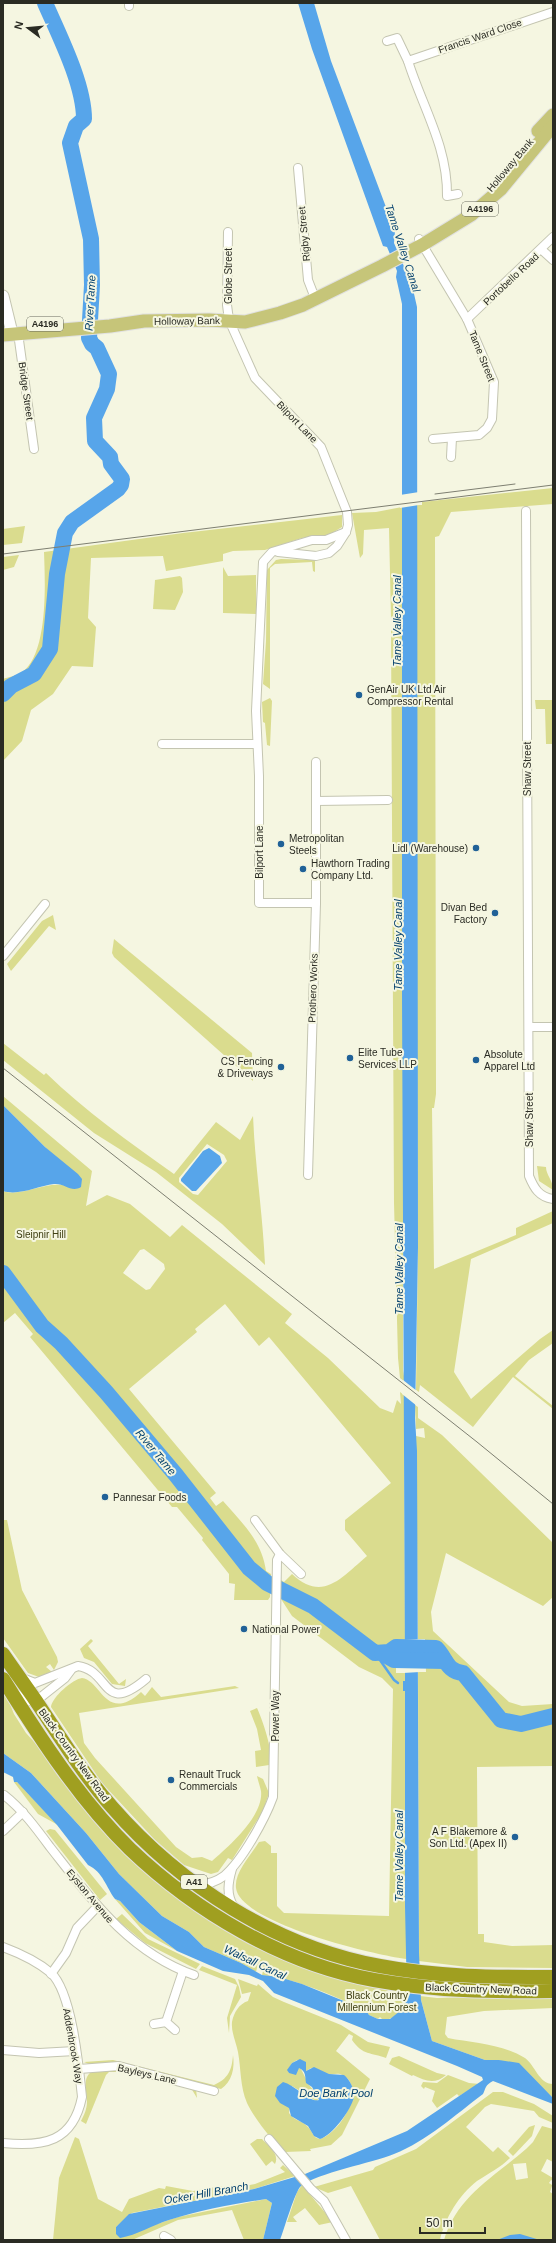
<svg xmlns="http://www.w3.org/2000/svg" width="556" height="2243" font-family="Arial,sans-serif">
<rect width="100%" height="100%" fill="#f5f6e1"/>
<!-- green -->
<g fill="#dadc8e" fill-rule="evenodd">
<polygon points="553,488 553,504 451,512 439,536 435,537 436,1094 434,1108 432,1108 434,1269 516,1235 516,1228 553,1211 553,1223 471,1259 454,1372 471,1399 540,1339 553,1330 553,1343 529,1360 515,1376 553,1406 553,1409 513,1377 473,1427 420,1385 419,1392 416,1390 418,1247 415,620 417,505 422,505 422,502"/>
<polygon points="402,507 403,620 391,619 389,528 364,530 363,554 360,558 352,513 376,512"/>
<path d="M342,515V527L329,535L302,538L265,550L233,551L223,554V561L166,571L163,556L91,558L88,618L96,627L93,667L72,666L53,694L31,710L22,741L3,761V679C8,677 16,676 21,673C49,655 45,581 44,552L183,533Z"/>
<polygon points="25,526 22,543 3,545 3,529"/>
<polygon points="19,555 14,567 3,570 3,557"/>
<polygon points="281,559 315,560 315,572 313,571 312,562 275,564 270,568 270,689 263,684 266,641 267,570 276,560"/>
<polygon points="223,567 228,576 256,575 256,614 223,613"/>
<polygon points="180,576 182,578 183,592 175,610 153,609 155,580"/>
<polygon points="403,626 403,1370 405,1382 400,1378 398,1358 394,1203 391,628"/>
<polygon points="270,698 272,701 270,746 267,745 265,723 263,722 262,702"/>
<polygon points="535,700 553,700 553,744 546,744 545,709 536,709"/>
<polygon points="53,915 56,930 49,926 11,971 7,964 42,921"/>
<polygon points="114,939 252,1053 253,1081 114,957 112,953"/>
<path d="M3,1043L44,1075L46,1073C85,1111 129,1142 174,1174L216,1122L240,1140L253,1116C255,1166 263,1215 265,1265L222,1224L156,1172L94,1133L3,1060ZM207,1144L224,1155L227,1161L198,1195L193,1194L179,1182V1178Z"/>
<path d="M3,1096L92,1171L86,1206L107,1195L130,1204L170,1237L182,1225L292,1314L285,1323L328,1358L380,1408L393,1413L397,1400L401,1404L400,1392L404,1395L405,1640L396,1641V1673H405L407,1959C375,1955 240,1923 236,1888C234,1873 251,1855 259,1842L265,1841L271,1846V1853H277V1906L284,1913L389,1916L393,1689L382,1678L359,1667L292,1616L281,1599V1580L284,1582L292,1574C323,1603 342,1577 367,1556L345,1530V1520L391,1483L269,1337L259,1346L225,1304L195,1329L197,1332L129,1389L216,1493L210,1498L216,1506L223,1501C242,1523 262,1541 266,1571L271,1574L270,1597L268,1600H234L235,1584L229,1583V1574L202,1540L203,1538L177,1507H172L30,1337L33,1334L15,1313L3,1323V1191C21,1197 42,1183 61,1185L55,1157L3,1105ZM144,1249L164,1264L165,1269L150,1289L146,1290L123,1273L140,1250Z"/>
<path d="M537,1166L546,1167C546,1175 553,1180 553,1190L539,1181Z"/>
<polygon points="415,1405 418,1407 418,1418 442,1435 553,1543 553,1597 543,1606 446,1553 431,1612 433,1631 509,1702 522,1706 553,1704 553,1766 477,1767 478,1934 484,1934 484,1942 512,1946 553,1945 553,1968 467,1967 419,1961 418,1672 426,1672 425,1639 418,1639 416,1436 425,1438 424,1428 416,1429"/>
<polygon points="3,1517 4,1520 7,1520 22,1590 57,1657 58,1662 54,1670 50,1664 46,1667 52,1672 39,1677 28,1673 3,1638"/>
<polygon points="91,1639 93,1641 88,1646 119,1684 126,1679 125,1686 112,1684 94,1662 84,1658 80,1649"/>
<path d="M82,1678C101,1680 106,1724 141,1692L145,1696L152,1687L161,1697L235,1686L239,1688L79,1713L84,1743L95,1758L176,1847L192,1858L202,1857L212,1861C228,1847 264,1816 261,1791C260,1786 258,1781 257,1776L263,1779L269,1793L263,1811L232,1860L228,1858L218,1872L211,1874L184,1865L154,1839L102,1783L51,1707C52,1697 73,1679 82,1678Z"/>
<path d="M3,1687L14,1714L26,1733L173,1894L376,1987L386,1989L390,1993L407,1995C408,2006 394,2022 382,2019L380,2017L378,2019L369,2015L366,2010C332,1996 299,1979 262,1975L264,1967L258,1964L256,1972L241,1963L204,1947L189,1932L162,1916L119,1874L86,1833L31,1773L3,1753Z"/>
<path d="M257,1708C262,1719 275,1754 269,1765L256,1767L255,1751L261,1750L257,1729L250,1711Z"/>
<polygon points="14,1782 17,1782 58,1825 38,1814"/>
<polygon points="50,1829 55,1830 107,1894 100,1900 46,1831"/>
<polygon points="115,1899 120,1901 139,1922 177,1951 145,1933"/>
<polygon points="122,1914 148,1939 200,1964 196,1969 145,1943 116,1919"/>
<polygon points="202,1966 235,1979 239,1987 241,1997 230,2016 229,2033 227,2018 237,1985 199,1970"/>
<path d="M238,1979L257,1986L258,1984L273,1997L284,2002L341,2025L368,2042L390,2047L386,2058C371,2052 363,2056 352,2040L353,2036L349,2034L336,2051L370,2079L342,2135L331,2145L310,2149L311,2151L285,2152C274,2144 253,2116 247,2103C240,2087 241,2068 238,2052C236,2042 231,2032 232,2022C234,2012 239,2004 248,2001L251,1992L242,1994ZM297,2060L305,2065L306,2071L311,2068C318,2069 322,2073 328,2074C332,2075 336,2073 340,2074C343,2075 346,2077 348,2079C362,2096 339,2133 320,2139C312,2138 313,2131 307,2126C301,2120 294,2121 289,2113L292,2086L316,2101L320,2098L309,2085L301,2069L299,2067L289,2073L288,2070L292,2063Z"/>
<path d="M553,1995V2008L484,2011L447,2017L445,2034L448,2038C473,2043 503,2044 525,2058C535,2065 539,2084 553,2084V2098L544,2090L499,2060H485L432,2041L420,1996L437,1998Z"/>
<path d="M233,2055C235,2068 232,2082 221,2089L114,2063L89,2064L84,2062L113,2060L214,2085C228,2079 232,2070 233,2055Z"/>
<path d="M399,2056L437,2073L446,2075C435,2085 425,2081 413,2075L412,2076L389,2064L392,2058Z"/>
<path d="M94,2070H121L196,2089L197,2098L191,2088L120,2072H109L106,2075L86,2124L81,2121C84,2115 87,2109 87,2102C87,2090 81,2077 94,2070Z"/>
<polygon points="448,2075 469,2083 480,2084 459,2096 457,2094 437,2108 432,2101 435,2091 425,2087 424,2089 421,2086 423,2082 437,2083"/>
<path d="M493,2092H503L534,2104L553,2116V2123L539,2117L534,2111L491,2104L485,2107L466,2127L493,2152L498,2147L510,2158C500,2168 489,2173 477,2181C459,2195 445,2218 440,2240H380L351,2186L328,2193L314,2187L373,2170L375,2167L416,2149Z"/>
<polygon points="535,2125 532,2136 513,2156 508,2151 529,2127"/>
<path d="M542,2126L553,2129V2162L547,2159L541,2171L553,2178V2181L551,2180L549,2183L552,2185L553,2183L550,2192L553,2194V2240H444C457,2196 494,2177 526,2149L533,2142ZM526,2163L528,2178L516,2180L513,2164Z"/>
<polygon points="75,2137 79,2139 98,2199 122,2212 129,2199 159,2188 165,2189 166,2186 193,2191 222,2186 223,2190 255,2184 285,2172 280,2168 283,2165 295,2176 254,2189 132,2213 116,2227 157,2224 178,2217 266,2199 272,2203 263,2240 244,2240 232,2210 178,2220 132,2240 53,2240 59,2178"/>
<path d="M257,2139H262C268,2146 280,2154 275,2164L272,2161L266,2166L250,2144Z"/>
<polygon points="302,2185 333,2222 319,2225 305,2208 293,2217 297,2222 287,2222 297,2192"/>
</g>
<!-- water -->
<g fill="#57a5ea">
<path d="M298,3H314L331,61L395,231L394,243L412,285L417,307L418,1247L415,1418L417,1451L419,1953L421,2000L432,2041L485,2060H499L519,2063L553,2098V2104L493,2081C485,2085 486,2088 483,2094C455,2115 427,2141 394,2154C372,2163 317,2173 301,2186C295,2191 284,2230 280,2240H263L272,2203L266,2199C234,2204 201,2210 169,2220C153,2225 137,2235 120,2238L116,2234V2227L129,2214L254,2189L305,2174L407,2131L483,2080L482,2077L457,2066L274,1993L263,1981L249,1975L223,1971L177,1951L139,1922L120,1901L115,1899C106,1887 103,1872 88,1865L57,1825L17,1782H14L13,1777L3,1772V1753L31,1773L86,1833L119,1874L162,1916L189,1932L204,1947L241,1963L262,1975L279,1977L302,1984L366,2010L369,2015L378,2019H390L400,2011L407,2000L405,1906V1691H403V1681H405V1673L402,995V304L396,277L397,271L387,247L383,246L312,49Z"/>
<path d="M3,1105L45,1147L78,1174L82,1179L81,1187C71,1193 65,1183 54,1184C38,1186 19,1196 3,1191Z"/>
<polygon points="209,1148 220,1156 222,1163 196,1191 192,1191 181,1181 181,1179 203,1151"/>
<path d="M300,2059L306,2062V2071L314,2067L329,2074L344,2075C350,2080 355,2090 354,2097C351,2110 332,2136 320,2139L314,2136L308,2126L291,2116L289,2108L280,2103L275,2096L277,2087L283,2082C295,2085 310,2103 319,2100L312,2087L306,2083C305,2076 306,2071 299,2068L296,2075L289,2073L287,2070L292,2063Z"/>
<polygon points="520,2234 540,2240 497,2240 510,2235"/>
</g>
<!-- pier -->
<g fill="#f5f6e1">
<polygon points="419,492 419,505 400,508 400,495"/>
<polygon points="403,1380 417,1391 417,1406 402,1394"/>
<polygon points="420,1639 420,1672 403,1673 403,1640"/>
</g>
<g fill="none" stroke-linecap="round" stroke-linejoin="round">
<!-- stream -->
<polyline stroke="#57a5ea" stroke-width="2.5" points="375,1653 394,1680 398,1683"/>
<!-- river -->
<g stroke="#57a5ea" stroke-width="16">
<path d="M3,694L11,686L34,674L50,649L57,574L65,533L72,522L118,489L121,485L122,479L111,464L110,457L95,441L94,418L107,389L109,374L97,348L92,344L89,338L92,285L91,239L70,143L76,126L84,119C84,84 59,35 45,3"/>
<path d="M3,1273L42,1326L61,1343L106,1392L176,1475L249,1568L267,1583L313,1606L375,1653L389,1652L396,1647L436,1648C446,1658 447,1672 463,1673L501,1720L521,1724L553,1716"/>
<polyline points="382,1653 394,1660 445,1661"/>
</g>
<defs>
<g id="street">
<polyline points="129,6 129,3"/>
<polyline points="387,41 397,38 408,61 553,12"/>
<path d="M408,61C422,106 448,147 447,196L458,194"/>
<polyline points="298,168 308,280 315,298"/>
<polyline points="228,232 227,305 229,320 255,378 321,447 347,512 348,525 346,532 337,546 329,553 316,556 278,552"/>
<polyline points="419,239 467,319 494,382 492,419 487,428 479,435 433,439"/>
<polyline points="542,250 553,260"/>
<polyline points="467,319 553,237"/>
<polyline points="18,333 34,449"/>
<polyline points="451,457 452,438"/>
<path d="M526,511L529,1176C534,1188 539,1197 553,1199"/>
<polyline points="162,744 257,744"/>
<polyline points="316,801 388,800"/>
<polyline points="316,903 259,903 259,776 256,711 263,562 272,552 312,540 326,540 346,532"/>
<polyline points="3,956 45,904"/>
<polyline points="529,1027 553,1027"/>
<polyline points="308,1175 316,903 316,762"/>
<polyline points="255,1520 280,1554 301,1574"/>
<path d="M22,1678L35,1683L78,1666C111,1671 102,1716 146,1679"/>
<path d="M16,1693C22,1699 28,1703 36,1701L65,1678L71,1670"/>
<path d="M4,1795C22,1809 36,1828 50,1847C91,1899 129,1952 194,1975"/>
<polyline points="3,1831 23,1812"/>
<path d="M232,1869C228,1883 226,1894 234,1907"/>
<path d="M199,1885C209,1884 216,1882 224,1876C242,1861 265,1819 273,1797L277,1560L280,1554"/>
<path d="M3,1947C19,1953 38,1962 51,1973C72,1992 79,2068 82,2097C73,2142 44,2147 3,2143"/>
<polyline points="51,1974 66,1953 77,1928 97,1907"/>
<polyline points="154,2024 166,2022"/>
<polyline points="175,2030 166,2022 183,1971"/>
<polyline points="3,2050 39,2053 75,2051"/>
<polyline points="79,2069 119,2066 214,2091"/>
<polyline points="269,2139 311,2189 324,2201 346,2240"/>
<polyline points="164,2236 171,2240"/>
</g>
<polyline id="secondary" points="3,296 12,333"/>
<g id="primary">
<polyline points="538,131 553,115"/>
<polyline points="3,335 110,326 144,321 209,320 245,322 280,313 303,305 382,266 422,245 471,215 501,189 553,126"/>
</g>
<g id="highway">
<path d="M3,1654C14,1670 25,1685 36,1701C60,1737 83,1774 112,1807C180,1885 276,1947 380,1966C437,1977 495,1977 553,1977"/>
<path d="M3,1679C40,1738 80,1800 130,1849C196,1912 284,1964 374,1980C434,1991 493,1992 553,1991"/>
</g>
</defs>
<!-- street casing -->
<use href="#street" stroke="#c4c5b1" stroke-width="10"/>
<!-- secondary casing -->
<use href="#secondary" stroke="#c4c5b1" stroke-width="13"/>
<!-- primary casing -->
<use href="#primary" stroke="#e1e1e0" stroke-width="15"/>
<!-- highway casing -->
<use href="#highway" stroke="#e1e1e0" stroke-width="16"/>
<!-- street -->
<use href="#street" stroke="#fff" stroke-width="8"/>
<!-- secondary -->
<use href="#secondary" stroke="#fff" stroke-width="11"/>
<!-- primary -->
<use href="#primary" stroke="#c6c579" stroke-width="13"/>
<!-- highway -->
<use href="#highway" stroke="#a09f20" stroke-width="14"/>
<!-- tram -->
<g stroke="#7e7f71" stroke-width="1">
<polyline points="435,494 515,484"/>
<polyline points="3,554 553,485"/>
<polyline points="3,1068 477,1442 553,1504"/>
</g>
</g>
<!-- markers -->
<g fill="#206197" stroke="#f5f6e1" stroke-width="1.5">
<circle cx="359" cy="695" r="4"/>
<circle cx="281" cy="844" r="4"/>
<circle cx="476" cy="848" r="4"/>
<circle cx="303" cy="869" r="4"/>
<circle cx="495" cy="913" r="4"/>
<circle cx="350" cy="1058" r="4"/>
<circle cx="476" cy="1060" r="4"/>
<circle cx="281" cy="1067" r="4"/>
<circle cx="105" cy="1497" r="4"/>
<circle cx="244" cy="1629" r="4"/>
<circle cx="171" cy="1780" r="4"/>
<circle cx="515" cy="1837" r="4"/>
</g>
<g text-anchor="middle" dominant-baseline="central" stroke-width="4" stroke-linejoin="round" paint-order="stroke">
<!-- shield labels -->
<g fill="#f5f6e1" stroke="#67685c" stroke-width="1">
<rect x="462" y="202" width="36" height="14" rx="3"/>
<rect x="27" y="317" width="36" height="14" rx="3"/>
<rect x="181" y="1875" width="26" height="14" rx="3"/>
</g>
<g font-size="9" font-weight="bold" fill="#2a2b23">
<text x="480" y="209">A4196</text>
<text x="45" y="324">A4196</text>
<text x="194" y="1882">A41</text>
</g>
<!-- street labels -->
<g font-size="10" fill="#2a2b23" stroke="#f5f6e1">
<text transform="translate(480 36) rotate(-19)">Francis Ward Close</text>
<text transform="translate(510 165) rotate(-50)">Holloway Bank</text>
<text transform="translate(304 234) rotate(-95)">Rigby Street</text>
<text transform="translate(228 276) rotate(-90)">Globe Street</text>
<text transform="translate(511 279) rotate(-43)">Portobello Road</text>
<text transform="translate(187 321) rotate(-1)">Holloway Bank</text>
<text transform="translate(482 356) rotate(68)">Tame Street</text>
<text transform="translate(26 391) rotate(82)">Bridge Street</text>
<text transform="translate(297 422) rotate(46)">Bilport Lane</text>
<text transform="translate(527 769) rotate(-90)">Shaw Street</text>
<text transform="translate(259 852) rotate(-90)">Bilport Lane</text>
<text transform="translate(313 988) rotate(-88)">Prothero Works</text>
<text transform="translate(529 1120) rotate(-90)">Shaw Street</text>
<text transform="translate(275 1716) rotate(-90)">Power Way</text>
<text transform="translate(74 1755) rotate(54)">Black Country New Road</text>
<text transform="translate(90 1896) rotate(50)">Eyston Avenue</text>
<text transform="translate(481 1989) rotate(2)">Black Country New Road</text>
<text transform="translate(73 2046) rotate(80)">Addenbrook Way</text>
<text transform="translate(147 2074) rotate(13)">Bayleys Lane</text>
</g>
<!-- poi labels -->
<g font-size="10" fill="#2a2b23" stroke="#f5f6e1" text-anchor="start">
<text x="367" y="689">GenAir UK Ltd Air<tspan x="367" dy="12">Compressor Rental</tspan></text>
<text x="289" y="838">Metropolitan<tspan x="289" dy="12">Steels</tspan></text>
<text x="468" y="848" text-anchor="end">Lidl (Warehouse)</text>
<text x="311" y="863">Hawthorn Trading<tspan x="311" dy="12">Company Ltd.</tspan></text>
<text x="487" y="907" text-anchor="end">Divan Bed<tspan x="487" dy="12">Factory</tspan></text>
<text x="358" y="1052">Elite Tube<tspan x="358" dy="12">Services LLP</tspan></text>
<text x="484" y="1054">Absolute<tspan x="484" dy="12">Apparel Ltd</tspan></text>
<text x="273" y="1061" text-anchor="end">CS Fencing<tspan x="273" dy="12">&amp; Driveways</tspan></text>
<text x="113" y="1497">Pannesar Foods</text>
<text x="252" y="1629">National Power</text>
<text x="179" y="1774">Renault Truck<tspan x="179" dy="12">Commercials</tspan></text>
<text x="507" y="1831" text-anchor="end">A F Blakemore &amp;<tspan x="507" dy="12">Son Ltd. (Apex II)</tspan></text>
</g>
<!-- park labels -->
<g font-size="10" fill="#404014" stroke="#f5f6e1">
<text x="41" y="1234">Sleipnir Hill</text>
<text x="377" y="1995">Black Country<tspan x="377" dy="12">Millennium Forest</tspan></text>
</g>
<!-- water labels -->
<g font-size="11" font-style="italic" fill="#04416e" stroke="#f5f6e1">
<text transform="translate(403 248) rotate(72)">Tame Valley Canal</text>
<text transform="translate(90 303) rotate(-87)">River Tame</text>
<text transform="translate(397 621) rotate(-90)">Tame Valley Canal</text>
<text transform="translate(398 945) rotate(-90)">Tame Valley Canal</text>
<text transform="translate(399 1269) rotate(-90)">Tame Valley Canal</text>
<text transform="translate(156 1452) rotate(50)">River Tame</text>
<text transform="translate(399 1856) rotate(-90)">Tame Valley Canal</text>
<text transform="translate(255 1962) rotate(25)">Walsall Canal</text>
<text x="336" y="2093">Doe Bank Pool</text>
<text transform="translate(206 2193) rotate(-10)">Ocker Hill Branch</text>
</g>
</g>
<!-- border -->
<rect width="556" height="2243" fill="none" stroke="#2a2b23" stroke-width="8"/>
<!-- north arrow -->
<g transform="translate(28 28) rotate(286)" stroke="#f5f6e1" stroke-width="3" paint-order="stroke">
<path d="M0-3L7 15L0 10L-7 15Z" fill="#2a2b23"/>
<text y="-6" font-size="11" font-weight="bold" text-anchor="middle" fill="#2a2b23">N</text>
</g>
<!-- scale -->
<path d="M420 2227v6h65v-6" fill="none" stroke="#2a2b23" stroke-width="2"/>
<text x="426" y="2227" font-size="12" fill="#2a2b23" stroke="#f5f6e1" stroke-width="3" paint-order="stroke">50 m</text>
</svg>
